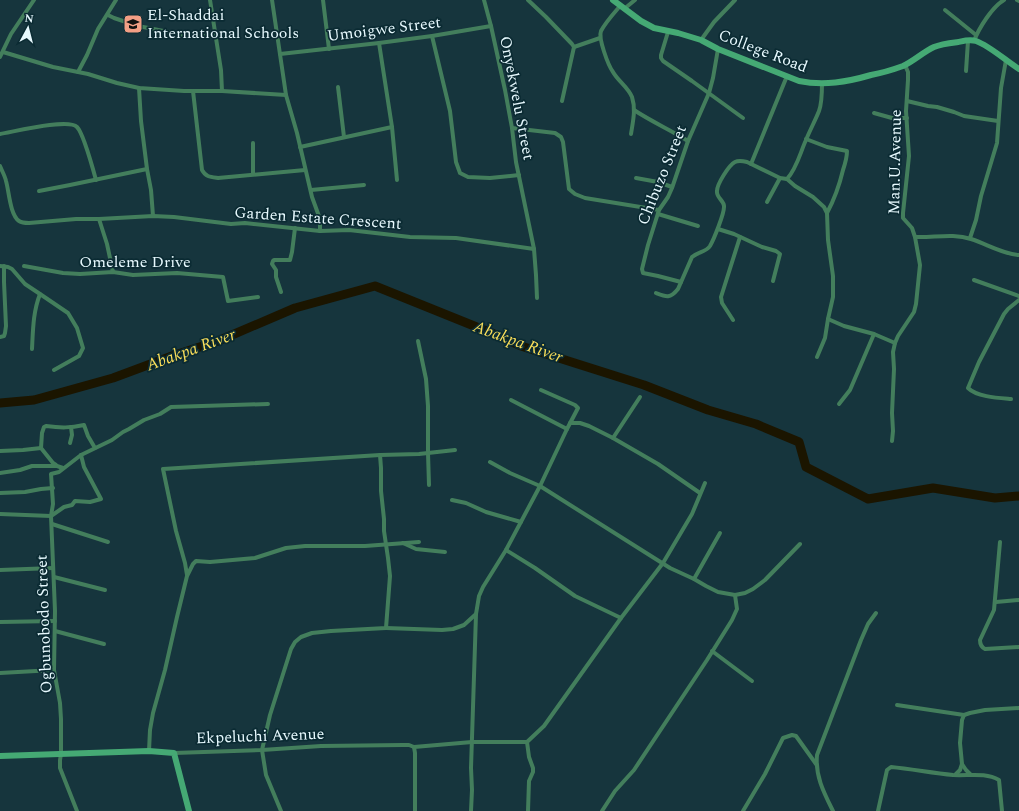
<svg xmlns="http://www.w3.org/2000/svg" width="1019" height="811" font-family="Spectral,serif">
<rect width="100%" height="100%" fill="#16353d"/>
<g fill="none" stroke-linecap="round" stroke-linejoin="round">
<!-- river -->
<polyline stroke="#1b1500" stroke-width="9" points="0,403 34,400 113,378 172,356 218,341 295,308 375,286 494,334 521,346 644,385 708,410 756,424 799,442 806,467 868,499 933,488 995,498 1019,496"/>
<!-- street -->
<g stroke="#437e5c" stroke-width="4">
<polyline points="210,0 221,70 222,91"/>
<polyline points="272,0 286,95 297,133 312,197 320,219 320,231"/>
<polyline points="323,0 329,49"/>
<polyline points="484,0 491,26 505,90 512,128 516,162 534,249 536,275 537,298"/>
<polyline points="528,0 546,17 572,44 574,47 562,101"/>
<polyline points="1017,0 1019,1"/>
<path d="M620,6C614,13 605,23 601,31C598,38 608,65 613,72C618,81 628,87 632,97C636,109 633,121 631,134"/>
<polyline points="624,9 635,0"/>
<polyline points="945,10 976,35"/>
<polyline points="108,15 114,18 138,26 184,35 216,37"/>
<polyline points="668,32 661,55 661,58 663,61 692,81 743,118"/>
<polyline points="432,36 450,111 456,162 460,173 468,177 490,178 519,175"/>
<polyline points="701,40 714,22 735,0"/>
<path d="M974,41C979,28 992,7 1004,0"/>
<polyline points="379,43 392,127 397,180"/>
<polyline points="574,47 600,38"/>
<polyline points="3,52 53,67 88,74 117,83 139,88 184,91 222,91 286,95"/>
<polyline points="280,54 379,43 432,36 491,26"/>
<polyline points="0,57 11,34 34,0"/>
<polyline points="966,71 968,41"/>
<polyline points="78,72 87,55 98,29 116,0"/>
<polyline points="338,87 344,137"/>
<polyline points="139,88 141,121 147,169 151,190 153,216"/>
<path d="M193,91L202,170C206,177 210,177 218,178L305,170"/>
<polyline points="907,101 928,106 937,107 954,112 964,116 998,121"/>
<path d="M634,110C652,122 671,130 688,141"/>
<polyline points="874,113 892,118 907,118"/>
<polyline points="512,128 555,133 561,137 563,142 569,189 575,194 585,198 659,210"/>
<path d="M0,134C13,132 68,118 77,127C83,133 93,169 96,180"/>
<path d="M806,139L827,147L847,151C847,158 845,164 843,170C839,187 835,198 827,213"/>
<polyline points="300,147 392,127"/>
<polyline points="751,164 787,76"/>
<path d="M0,166C2,171 5,176 6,181C9,191 10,215 19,221C22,223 25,223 29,223L76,219H99L153,216L174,217L231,224L245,223L320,231L349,230L410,237L456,238L534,249"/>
<polyline points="253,174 253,143"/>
<polyline points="636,178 658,182 672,187"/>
<polyline points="787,179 795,186 813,197 824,207 827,213 828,240 833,276 833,297 828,319 825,338 817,357"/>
<path d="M787,179C797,168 800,153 806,140C810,130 815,121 819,111C822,103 822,92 822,83"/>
<polyline points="311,190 364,185"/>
<polyline points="39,191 70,185 147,169"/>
<polyline points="767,202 780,178"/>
<polyline points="658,214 698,226"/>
<polyline points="99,219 107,244 113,272"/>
<polyline points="718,229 734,234 762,247 776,251 780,254 773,281"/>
<path d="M915,237C933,238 953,233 971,239C987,244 1002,254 1019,255"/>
<polyline points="970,238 976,220 981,196 997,143 1001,88 1006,60"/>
<polyline points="0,266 8,267 12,269 25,284 40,294 68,313 77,328 83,348 79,356 54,370"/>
<polyline points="24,266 63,273 80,274 113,272 133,275 177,273 223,277 228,301 258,297"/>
<polyline points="974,280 1019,296"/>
<polyline points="681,282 658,276 643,273 642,269 648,245 659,210 668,197 672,188 688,141 709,93 713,78 718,49"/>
<polyline points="281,292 276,277 276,270 272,264 273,261 274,260 290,260 292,252 295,228"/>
<path d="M656,293C666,297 670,299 678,289L692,257C698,252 706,252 710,246C714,239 724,214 724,207C725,201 716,198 717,191C717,184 729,165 735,162C739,160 743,161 747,162L780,178L787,179"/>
<polyline points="828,319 844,326 874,334 895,343"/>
<polyline points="733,320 722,303 721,297 740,237"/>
<polyline points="0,337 4,336 5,333 6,326 4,282 4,266"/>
<polyline points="418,341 426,379 428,406 428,453 429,485"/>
<path d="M32,349C33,330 33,312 40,294"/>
<path d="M1011,399C999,398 977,397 968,388L979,362L1004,314L1008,309L1019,300"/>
<polyline points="511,400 567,429"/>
<polyline points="839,404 850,390 874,334"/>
<polyline points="570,423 580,423 589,426 613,438 658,464 700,493"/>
<polyline points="613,438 640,397"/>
<polyline points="892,441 893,431 892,413 894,369 893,352 895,343 898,336 914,312 916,304 920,265 915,237 912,228 903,218 903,213 909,156 906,111 908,80 908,72 905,65"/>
<polyline points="70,443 72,435 71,427"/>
<path d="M41,448L42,433L44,427L46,426C61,428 70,428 84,425L88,436L95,448"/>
<polyline points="41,448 53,463 56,465"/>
<polyline points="0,451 23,450 41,448"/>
<polyline points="490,462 510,473 540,486 670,568 694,579 706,586 718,592 735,595 745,593 753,589 765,580 800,544"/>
<polyline points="0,473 20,470 32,466 57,466 63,468"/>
<polyline points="0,493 25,492 41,489 53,488"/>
<polyline points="452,500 466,503 486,512 521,522"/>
<polyline points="0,514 51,516 64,507 72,505 75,501 90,502 101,499 84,467 81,455"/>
<polyline points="52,524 108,542"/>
<path d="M1000,542L994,610L980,640C980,644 981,647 985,649L1019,647"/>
<polyline points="403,543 416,549 445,552"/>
<polyline points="506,550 535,568 575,596 621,618"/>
<polyline points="0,570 53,568"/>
<polyline points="187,575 185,563 176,531 163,469 380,455"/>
<polyline points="54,577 105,590"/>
<polyline points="694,579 720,533"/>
<polyline points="996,602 1019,600"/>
<polyline points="0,622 55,621"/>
<polyline points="386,628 442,630 453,629 464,625 476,614"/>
<polyline points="55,631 104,644"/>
<polyline points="712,651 752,681"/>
<polyline points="0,673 54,670"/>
<polyline points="897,705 964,715"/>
<polyline points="527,742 529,757 533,768 533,772 529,781 528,811"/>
<polyline points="414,747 415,753 415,811"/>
<polyline points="149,751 150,730 153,713 165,670 177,617 187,576 193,564 196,561 210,562 255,558 286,548 305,546 365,546 419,542"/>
<polyline points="174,753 262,750 321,746 403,745 409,745 414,747 472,742 527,742 544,726 621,618 663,563 692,514 705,483"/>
<polyline points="962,764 966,770 971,775"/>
<polyline points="955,775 960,770 962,764 960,743 962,720 964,715 970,713 985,710 1019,708"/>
<polyline points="77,811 60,768 60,760 61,754 61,719 60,703 54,670 55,611 51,516 53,504 51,474 59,472 81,455 112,440 123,432 129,429 144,420 160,414 171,407 268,404"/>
<polyline points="281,811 266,775 262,750 270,715 291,649 295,642 301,637 312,633 331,631 386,628 390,576 388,558 384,531 384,519 381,491 381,468 380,455 419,454 455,450"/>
<polyline points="471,811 472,790 471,768 473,707 476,614 479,596 483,587 506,550 540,486 567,429 578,408 575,405 541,390"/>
<polyline points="602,811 615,791 634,770 707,660 732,620 737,609 735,595"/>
<polyline points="743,811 765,774 783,738 792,735 796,736 816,764"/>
<path d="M833,811C824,793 815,776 817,755L861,640L868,624L876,613"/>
<path d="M878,811L887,770L891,767C912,769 932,773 953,775C969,776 985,772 999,780L1002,811"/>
</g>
<!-- secondary -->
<g stroke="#45a974" stroke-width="6">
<path d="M613,0L641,21L654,28L678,33L701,40L718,49L799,81C824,86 847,82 871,75C882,73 892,70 903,66C914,61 923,52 934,47C941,44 950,43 958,42C963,41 970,39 976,41C990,46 1006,61 1019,69"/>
<polyline points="0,756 149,751 174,753 189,811"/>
</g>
</g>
<!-- icons -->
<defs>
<symbol id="school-square" viewBox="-11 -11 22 22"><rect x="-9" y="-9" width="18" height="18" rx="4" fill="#f39f85" stroke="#0b2b33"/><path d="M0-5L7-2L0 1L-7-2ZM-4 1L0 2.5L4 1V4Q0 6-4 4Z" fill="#111"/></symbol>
</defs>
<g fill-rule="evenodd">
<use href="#school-square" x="122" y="13" width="22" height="22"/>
</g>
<g text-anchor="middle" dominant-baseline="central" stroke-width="3.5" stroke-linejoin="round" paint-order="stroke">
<!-- poi labels -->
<g font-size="16" fill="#e7f9fe" stroke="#0b2b33" text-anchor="start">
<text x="147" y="15">El-Shaddai<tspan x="147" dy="18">International Schools</tspan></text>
</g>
<!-- street labels -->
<g font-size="16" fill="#e7f9fe" stroke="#0b2b33">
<text transform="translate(384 29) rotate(-7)">Umoigwe Street</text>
<text transform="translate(763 51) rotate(21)">College Road</text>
<text transform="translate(517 98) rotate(79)">Onyekwelu Street</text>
<text transform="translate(895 162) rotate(-89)">Man.U.Avenue</text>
<text transform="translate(662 175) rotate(-68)">Chibuzo Street</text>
<text transform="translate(318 218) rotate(4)">Garden Estate Crescent</text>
<text x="135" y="262">Omeleme Drive</text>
<text transform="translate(44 624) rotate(-92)">Ogbunobodo Street</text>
<text transform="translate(260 736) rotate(-2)">Ekpeluchi Avenue</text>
</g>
<!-- water labels -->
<g font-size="17" font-style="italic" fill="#f9de5a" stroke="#0b2b33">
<text transform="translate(518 342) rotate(20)">Abakpa River</text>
<text transform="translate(191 350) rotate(-20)">Abakpa River</text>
</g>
</g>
<!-- north arrow -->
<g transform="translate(28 28) rotate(7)" stroke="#0b2b33" stroke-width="3" paint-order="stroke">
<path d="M0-3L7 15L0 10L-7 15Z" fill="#e7f9fe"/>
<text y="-6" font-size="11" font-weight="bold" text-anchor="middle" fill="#e7f9fe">N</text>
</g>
</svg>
